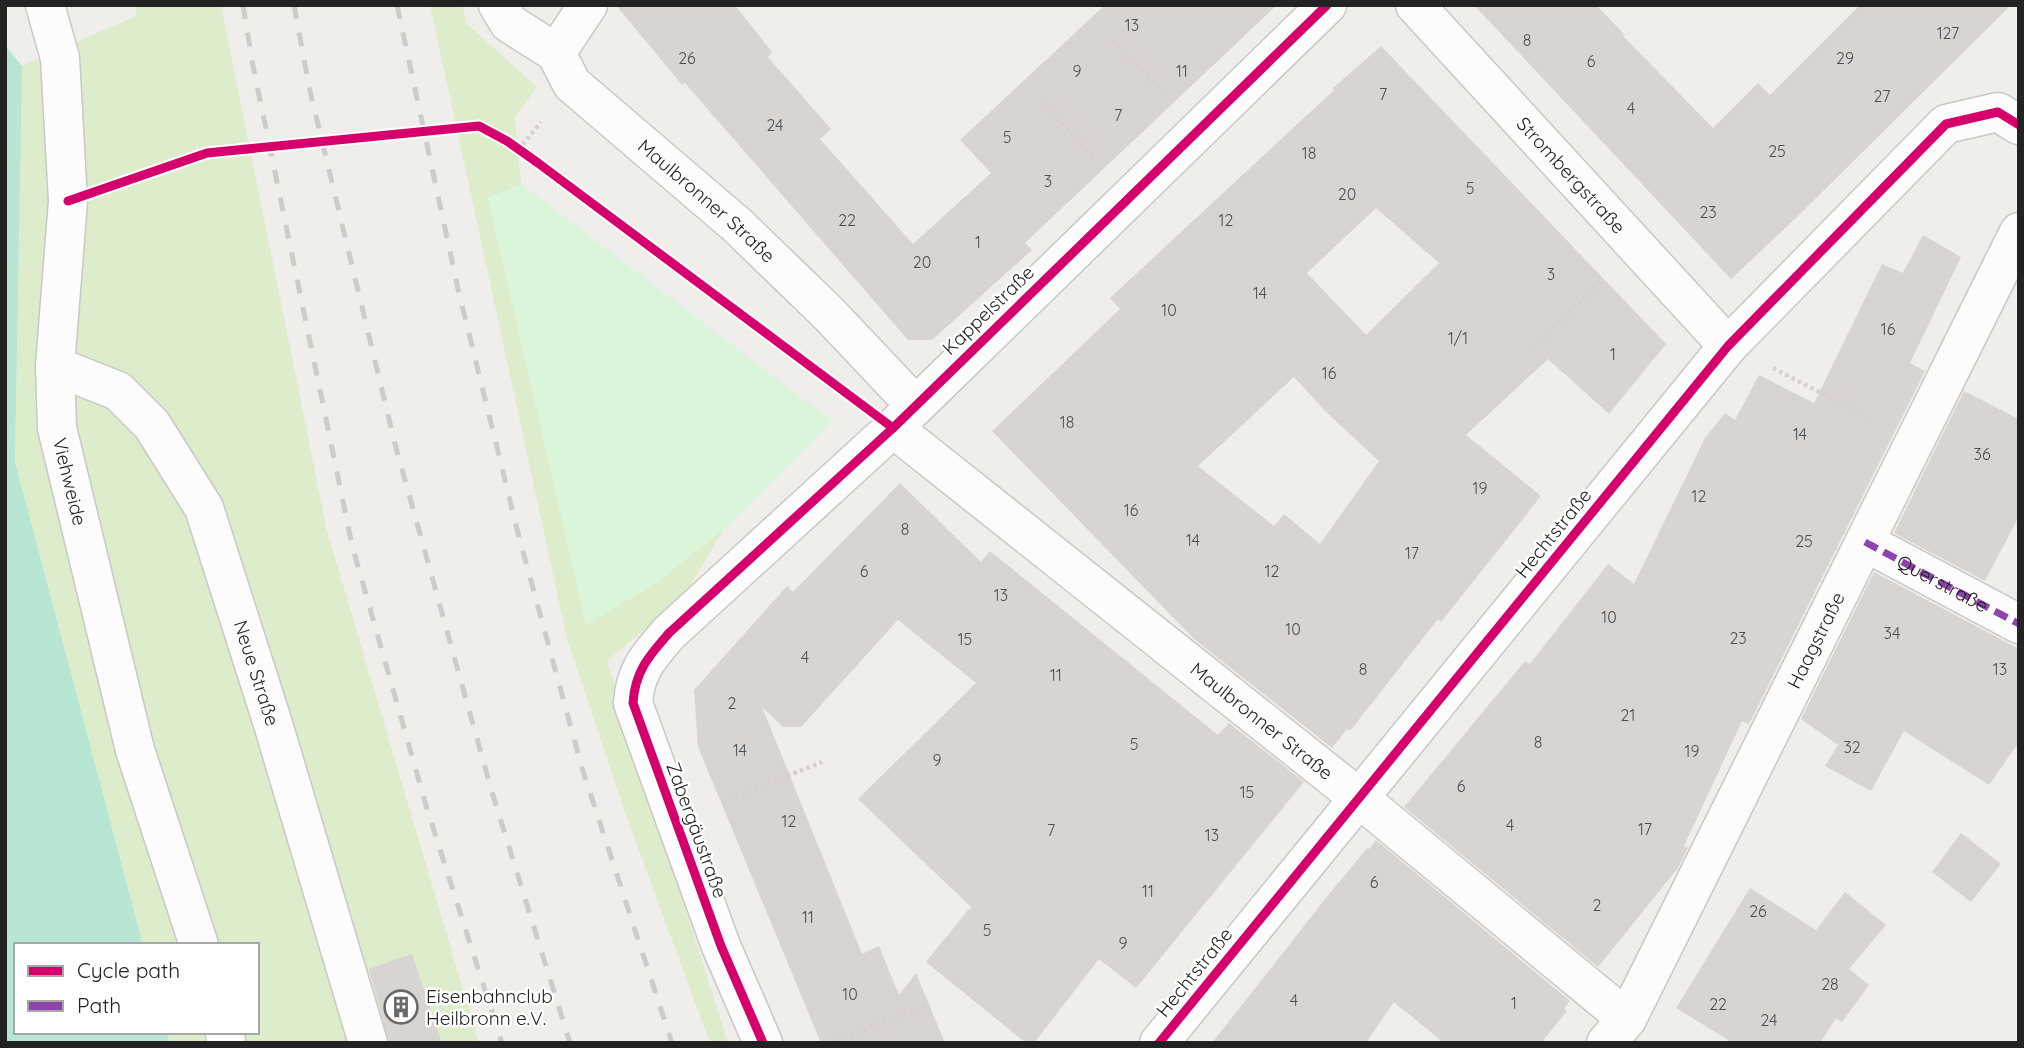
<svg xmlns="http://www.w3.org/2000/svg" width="2024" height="1048" font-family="Quicksand,sans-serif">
<rect width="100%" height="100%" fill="#f0eeeb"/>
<!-- grass -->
<g fill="#ddeccb">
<polygon points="136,5 221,5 327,531 479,1043 169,1043 167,1032 257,1032 257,945 143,945 15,462 22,66 136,16"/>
<polygon points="430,5 463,5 466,23 537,87 515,117 521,184 488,198 586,624 655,584 724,529 684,596 607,661 728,1043 710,1043 626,815 567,639"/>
</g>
<!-- park -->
<polygon fill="#daf5da" points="521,184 832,421 724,529 655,584 586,625 488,198"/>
<!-- pitch -->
<polygon fill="#b7e6d2" points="5,45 22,66 15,462 143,945 16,945 16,1032 167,1032 169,1043 5,1043"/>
<!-- building -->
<g fill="#d7d4d2" fill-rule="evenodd">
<polygon points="616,5 735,5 772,52 768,57 831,129 820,139 913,244 991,173 960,140 1105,5 1277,5 1025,243 1032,250 932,340 908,340 685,83 682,85"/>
<polygon points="1474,5 1596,5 1625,35 1623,36 1713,128 1758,83 1770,95 1860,5 2011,5 1795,219 1731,279"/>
<path d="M1381,46L1666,344L1609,414L1548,359L1466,435L1541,496L1441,622L1438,619L1350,731L1347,729L1332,748L1194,639L992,431L1120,309L1110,298L1334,90L1333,88ZM1376,208L1439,263L1366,335L1307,273ZM1294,377L1326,412L1379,461L1320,544L1284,514L1274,526L1198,466Z"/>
<polygon points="1923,235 1961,257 1910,363 1925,371 1749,724 1742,721 1684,846 1688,848 1678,868 1598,967 1404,807 1525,661 1530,664 1608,564 1634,584 1705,438 1725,413 1735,420 1759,375 1814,403 1882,264 1903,273"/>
<polygon points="1964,391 2019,419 2019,516 1985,581 1894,533"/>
<polygon points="900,483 981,562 990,551 1218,735 1229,723 1304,782 1136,988 1099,959 1034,1043 1026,1043 926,962 968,910 972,908 858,799 976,683 898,620 801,727 783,727 762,707 862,954 879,946 899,995 916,973 945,1043 821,1043 698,747 694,690 787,586 793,592"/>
<polygon points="1874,572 2019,649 2019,742 1989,785 1904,731 1871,791 1825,766 1838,745 1801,719"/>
<polygon points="1961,833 2001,864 1971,902 1932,872"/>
<polygon points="1376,840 1570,1001 1564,1009 1567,1011 1541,1043 1444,1043 1394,1002 1366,1043 1212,1043 1322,903 1367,848 1369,849"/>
<polygon points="1750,888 1816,930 1845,892 1886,925 1849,969 1869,985 1842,1022 1836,1018 1820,1043 1733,1043 1676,1008"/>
<polygon points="412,954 442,1043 389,1043 369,969"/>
</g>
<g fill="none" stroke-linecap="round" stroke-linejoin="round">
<defs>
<g id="minor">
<path id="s1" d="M45,5L60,58L68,201L55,366L57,428L135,750L199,945"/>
<path id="s2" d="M498,5L509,23L556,53L572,84L737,225L829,314L915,405"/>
<path id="s3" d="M1415,5L1728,346"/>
<polyline points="556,53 588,5"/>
<path id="s4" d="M55,366L118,391L152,425L204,508L273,724L368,1043"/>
<path id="s5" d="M893,428L1359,798L1627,1019"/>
<path id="s6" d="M1865,542L2019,624"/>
<polyline points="225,1032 226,1043"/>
<path d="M763,1043L721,946L633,703C635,671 649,656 669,633L893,428L1327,5"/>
<polyline points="1159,1043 1728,346 1946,124 1998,112 2019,125"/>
<path id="s7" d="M1606,1043L1627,1019L2019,232"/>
</g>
</defs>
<!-- minor casing -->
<use href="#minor" stroke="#c9c8c7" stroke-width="41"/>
<!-- path -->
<g stroke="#dccecd" stroke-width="4.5" stroke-dasharray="3.5 3.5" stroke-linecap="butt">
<polyline points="1112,40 1164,93"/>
<polyline points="1042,103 1096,159"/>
<polyline points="518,150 541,122"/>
<polyline points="1534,348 1601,281"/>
<polyline points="1773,368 1871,419"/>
<polyline points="722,802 822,762"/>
<polyline points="831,1043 929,1004"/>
</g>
<!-- minor -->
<use href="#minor" stroke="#fdfcfc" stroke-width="38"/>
<!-- rail -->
<g stroke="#ccc" stroke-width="5" stroke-dasharray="14 14" stroke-linecap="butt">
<polyline points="243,5 253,66 352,545 427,809 502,1043"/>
<polyline points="294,5 310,91 395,444 491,789 570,1043"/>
<polyline points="397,5 458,289 519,537 582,768 672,1043"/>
</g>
<!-- quiet -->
<polyline stroke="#8e44ad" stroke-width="7" stroke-dasharray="14 7" stroke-linecap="butt" points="1865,542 2019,624"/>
<defs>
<g id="cycleway">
<polyline points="68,201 207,153 479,126 507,141 538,163 893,428"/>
<path d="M763,1043L721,946L633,703C635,671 649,656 669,633L893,428L1327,5"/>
<polyline points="1159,1043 1728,346 1946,124 1998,112 2019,125"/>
</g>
</defs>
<!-- cycleway casing -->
<use href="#cycleway" stroke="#fff" stroke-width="13"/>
<!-- cycleway -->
<use href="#cycleway" stroke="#d6006c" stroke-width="9"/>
</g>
<!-- icons -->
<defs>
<symbol id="building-ring" viewBox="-11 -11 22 22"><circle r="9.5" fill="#fff" stroke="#6a6968" stroke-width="1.5"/><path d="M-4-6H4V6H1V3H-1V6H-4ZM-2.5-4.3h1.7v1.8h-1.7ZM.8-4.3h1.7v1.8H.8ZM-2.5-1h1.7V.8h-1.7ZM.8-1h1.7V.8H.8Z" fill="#6a6968"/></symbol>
</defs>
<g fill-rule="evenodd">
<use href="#building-ring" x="382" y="988" width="38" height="38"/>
</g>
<g text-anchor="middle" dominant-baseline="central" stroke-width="5" stroke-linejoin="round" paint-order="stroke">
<!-- number labels -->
<g font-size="16" fill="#4f4e4e">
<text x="1132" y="25">13</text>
<text x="1948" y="33">127</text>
<text x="1527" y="40">8</text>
<text x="687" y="58">26</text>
<text x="1845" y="58">29</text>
<text x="1591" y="61">6</text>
<text x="1077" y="71">9</text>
<text x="1182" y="71">11</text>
<text x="1383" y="94">7</text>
<text x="1882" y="96">27</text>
<text x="1631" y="108">4</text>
<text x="1118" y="115">7</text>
<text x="775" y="125">24</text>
<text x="1007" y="137">5</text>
<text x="1777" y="151">25</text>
<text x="1309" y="153">18</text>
<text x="1048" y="181">3</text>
<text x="1470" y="188">5</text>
<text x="1347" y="194">20</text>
<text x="1708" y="212">23</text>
<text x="847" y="220">22</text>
<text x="1226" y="220">12</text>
<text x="978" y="242">1</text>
<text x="922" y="262">20</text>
<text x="1551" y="274">3</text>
<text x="1260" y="293">14</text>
<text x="1169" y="310">10</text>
<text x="1888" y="329">16</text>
<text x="1458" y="338">1/1</text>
<text x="1613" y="354">1</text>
<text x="1329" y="373">16</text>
<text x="1067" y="422">18</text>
<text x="1800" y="434">14</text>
<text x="1982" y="454">36</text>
<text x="1480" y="488">19</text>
<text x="1699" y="496">12</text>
<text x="1131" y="510">16</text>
<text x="905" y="529">8</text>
<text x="1193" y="540">14</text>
<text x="1804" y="541">25</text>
<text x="1412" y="553">17</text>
<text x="864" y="571">6</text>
<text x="1272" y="571">12</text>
<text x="1001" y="595">13</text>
<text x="1609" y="617">10</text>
<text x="1293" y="629">10</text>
<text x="1892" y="633">34</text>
<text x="1738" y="638">23</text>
<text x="965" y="639">15</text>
<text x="805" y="657">4</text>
<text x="1363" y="669">8</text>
<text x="2000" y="669">13</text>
<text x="1056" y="675">11</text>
<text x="732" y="703">2</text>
<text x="1628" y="715">21</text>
<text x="1538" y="742">8</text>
<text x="1134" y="744">5</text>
<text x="1852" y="747">32</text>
<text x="740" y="750">14</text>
<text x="1692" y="751">19</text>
<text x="937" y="760">9</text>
<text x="1461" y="786">6</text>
<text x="1247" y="792">15</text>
<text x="789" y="821">12</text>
<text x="1510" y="825">4</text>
<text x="1645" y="829">17</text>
<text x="1051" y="830">7</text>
<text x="1212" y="835">13</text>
<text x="1374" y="882">6</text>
<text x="1148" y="891">11</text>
<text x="1597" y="905">2</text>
<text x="1758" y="911">26</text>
<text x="808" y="917">11</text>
<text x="987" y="930">5</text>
<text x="1123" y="943">9</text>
<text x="1830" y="984">28</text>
<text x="850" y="994">10</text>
<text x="1294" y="1000">4</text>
<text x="1514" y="1003">1</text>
<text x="1718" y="1004">22</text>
<text x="1769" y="1020">24</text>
</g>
<!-- street labels -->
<g font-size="19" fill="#222" stroke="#fff">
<text stroke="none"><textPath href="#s3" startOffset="231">Strombergstraße</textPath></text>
<text stroke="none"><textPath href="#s2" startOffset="290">Maulbronner Straße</textPath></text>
<text transform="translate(988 310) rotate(-44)">Kappelstraße</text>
<text stroke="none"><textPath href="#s1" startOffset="481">Viehweide</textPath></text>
<text transform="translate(1553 533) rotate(-51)">Hechtstraße</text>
<text stroke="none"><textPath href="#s6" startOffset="88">Querstraße</textPath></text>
<text stroke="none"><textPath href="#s7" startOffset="455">Haagstraße</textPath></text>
<text stroke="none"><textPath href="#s4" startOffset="387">Neue Straße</textPath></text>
<text stroke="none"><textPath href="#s5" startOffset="471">Maulbronner Straße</textPath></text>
<text transform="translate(697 830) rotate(70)">Zabergäustraße</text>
<text transform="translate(1194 972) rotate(-51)">Hechtstraße</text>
</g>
<!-- poi labels -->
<g font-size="19" fill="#222" stroke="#fff" text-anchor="start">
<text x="426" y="996">Eisenbahnclub<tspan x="426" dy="22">Heilbronn e.V.</tspan></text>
</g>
</g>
<!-- border -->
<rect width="2024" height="1048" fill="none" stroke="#222222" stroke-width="14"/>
<!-- legend -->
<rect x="14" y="943" width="245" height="91" fill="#ffffff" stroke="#a7a7a7" stroke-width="2"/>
<rect x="28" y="966" width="35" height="10" fill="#d6006c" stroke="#a7a7a7" stroke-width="2"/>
<text x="77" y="978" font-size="21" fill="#222222">Cycle path</text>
<rect x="28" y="1001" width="35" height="10" fill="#8e44ad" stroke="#a7a7a7" stroke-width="2"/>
<text x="77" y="1013" font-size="21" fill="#222222">Path</text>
</svg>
